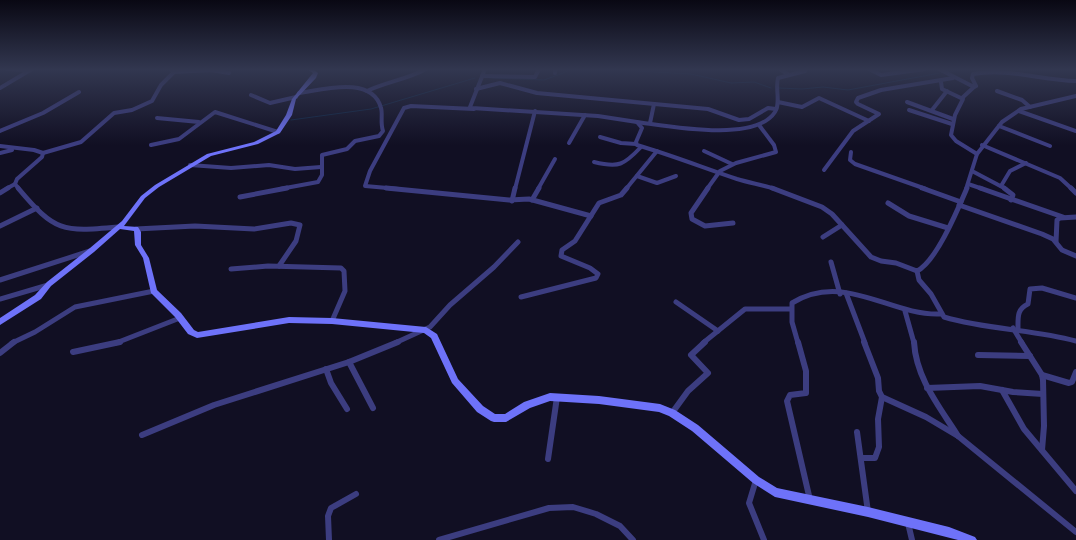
<svg xmlns="http://www.w3.org/2000/svg" width="1076" height="540" font-family="Montserrat,sans-serif">
<rect width="100%" height="100%" fill="#110f23"/>
<g fill="none" stroke-linecap="round" stroke-linejoin="round">
<!-- stream -->
<g stroke="#102746" stroke-width="1">
<polyline points="598,69 691,74 731,83 754,82 771,88"/>
<polyline points="948,72 969,69"/>
<polyline points="492,78 544,80 574,69"/>
<polyline points="778,88 802,89 823,87 848,90 940,73"/>
<polyline points="291,120 371,109 475,78"/>
</g>
<!-- street-far2 -->
<g stroke="#3c3d80" stroke-width="4">
<polyline points="7,69 29,70"/>
<polyline points="170,69 174,72 211,70 229,73"/>
<path d="M485,69L470,107L472,108L598,116L637,122L642,128L636,142L637,145C671,155 704,168 737,179C750,183 763,185 775,189"/>
<polyline points="555,69 555,73"/>
<polyline points="780,69 789,75"/>
<polyline points="869,69 881,75 925,69"/>
<path d="M939,69L974,87L976,86L972,78L973,74C1008,68 1041,80 1076,81"/>
<polyline points="482,76 535,77 539,69"/>
<polyline points="941,82 942,89 963,99 955,115 951,135 956,141 977,154"/>
<polyline points="0,88 32,69"/>
<polyline points="476,89 500,83 537,93 708,109 739,120 749,119 768,108 776,109"/>
<path d="M367,91C386,82 408,79 426,69"/>
<polyline points="997,91 1022,100 1030,107"/>
<polyline points="251,95 270,103 296,97"/>
<polyline points="962,98 974,87"/>
<polyline points="778,102 802,107 819,98 869,121"/>
<polyline points="907,102 953,119"/>
<polyline points="909,110 952,124"/>
<polyline points="932,110 947,91"/>
<polyline points="1019,111 1076,131"/>
<polyline points="157,118 199,122"/>
<path d="M637,122C668,126 755,143 775,112C781,103 775,89 778,78L805,71"/>
<polyline points="650,123 654,104"/>
<polyline points="999,126 1050,146"/>
<polyline points="0,131 43,113 79,92"/>
<polyline points="600,137 621,143 636,144"/>
<polyline points="569,143 585,115"/>
<polyline points="151,145 179,139 215,112 278,132"/>
<polyline points="982,145 1060,178 1072,189"/>
<polyline points="0,146 34,150 43,153 42,157 17,179 15,184 19,189"/>
<polyline points="704,151 732,164"/>
<polyline points="851,152 850,160 855,164 926,189"/>
<polyline points="0,153 12,150"/>
<polyline points="43,153 81,142 114,113 132,110 152,101 161,85 174,72"/>
<path d="M594,162C619,168 624,165 641,147"/>
<polyline points="190,165 231,168 269,165 295,169 321,167"/>
<polyline points="824,170 853,131 879,114 858,104 856,102 858,98 881,90 953,78"/>
<polyline points="972,171 1006,189"/>
<polyline points="637,176 657,183 676,176"/>
<polyline points="968,184 983,189"/>
<polyline points="1001,186 1010,171 1026,163"/>
<polyline points="6,189 15,184"/>
<path d="M280,189L318,182L322,175V155L347,149L355,141L379,136L383,131C380,122 383,114 381,108C372,75 322,90 299,93"/>
<polyline points="399,189 365,186 370,171 404,108 411,106 474,109"/>
<polyline points="515,189 535,111"/>
<polyline points="538,189 555,159"/>
<polyline points="626,189 657,151"/>
<polyline points="707,189 720,171 736,163 776,152 774,145 759,125"/>
<polyline points="966,189 977,154 1002,122 1021,109 1076,96"/>
</g>
<!-- street-far1 -->
<g stroke="#3c3d80" stroke-width="5">
<path d="M18,188C55,232 62,232 118,227"/>
<polyline points="386,188 509,200 529,199 591,216"/>
<polyline points="708,188 691,213 692,219 705,226 733,223"/>
<path d="M772,188L822,207L832,214L871,257L881,261L896,263L917,271C936,262 958,209 967,188"/>
<polyline points="922,188 961,202"/>
<polyline points="980,188 1063,217"/>
<polyline points="1004,188 1013,195 1011,200"/>
<polyline points="1071,188 1076,193"/>
<polyline points="0,193 8,188"/>
<polyline points="240,197 287,188"/>
<polyline points="532,200 539,188"/>
<polyline points="512,201 515,188"/>
<polyline points="888,203 909,216 948,228"/>
<polyline points="959,205 1042,234 1053,239 1062,250 1076,256"/>
<polyline points="0,226 37,208"/>
<polyline points="136,229 195,226 254,229 291,223 300,225 296,241 279,266"/>
<polyline points="823,237 842,225"/>
<polyline points="1056,242 1057,220 1060,218 1076,217"/>
<polyline points="831,262 840,294"/>
<polyline points="231,269 268,266 341,268 344,271 345,291 332,321"/>
<path d="M917,271L919,280L931,294L944,317C987,330 1033,329 1076,341"/>
<polyline points="0,280 90,251"/>
<polyline points="846,293 865,343"/>
<polyline points="521,297 596,278 598,274 590,268 561,256 562,250 575,241 599,203 621,195 627,188"/>
<polyline points="0,299 48,285"/>
<polyline points="676,302 718,331"/>
<polyline points="905,311 914,343"/>
<polyline points="1013,328 1022,343"/>
<path d="M1018,328C1018,317 1017,309 1028,304L1030,289L1042,288L1076,298"/>
<polyline points="12,343 35,332 75,307 154,291"/>
<polyline points="116,343 180,318"/>
<polyline points="395,343 430,327 450,305 494,267 518,242"/>
<polyline points="703,343 745,309 791,309"/>
<path d="M798,343L792,322V303C844,271 890,316 940,314"/>
</g>
<!-- street -->
<g stroke="#3c3d80" stroke-width="6">
<polyline points="798,342 806,371 806,393 790,395 787,401 810,500"/>
<polyline points="864,342 878,378 879,391 882,397 926,417 958,436 1076,532"/>
<path d="M914,342C916,378 939,406 958,436"/>
<polyline points="1021,342 1042,375 1043,380 1044,426 1042,450"/>
<polyline points="73,352 120,342"/>
<polyline points="0,353 14,342"/>
<polyline points="978,355 1030,356"/>
<polyline points="349,362 373,408"/>
<polyline points="326,369 331,383 347,409"/>
<polyline points="1042,375 1069,383 1072,382 1076,372"/>
<polyline points="927,388 980,386 1013,392 1043,394"/>
<polyline points="1002,390 1024,429 1076,491"/>
<polyline points="672,413 688,391 708,373 691,355 705,342"/>
<polyline points="857,432 868,512"/>
<polyline points="142,435 214,405 349,362 398,342"/>
<polyline points="861,458 875,458 879,447 878,419 882,397"/>
<polyline points="548,459 557,397"/>
<polyline points="756,480 749,503 764,540"/>
<polyline points="908,523 912,540"/>
<polyline points="329,540 328,516 331,508 356,494"/>
<polyline points="439,540 549,508 573,507 596,514 620,526 633,540"/>
</g>
<!-- secondary -->
<polygon fill="#6e72f9" fill-rule="evenodd" points="307,69 313,69 318,73 316,78 296,99 292,115 280,133 258,144 211,156 159,187 145,198 124,226 138,227 141,232 141,245 149,258 157,290 181,313 194,330 198,332 289,317 332,318 426,327 437,334 458,379 483,406 495,414 505,414 524,402 550,393 599,396 660,404 675,410 698,425 759,477 777,488 868,507 949,527 975,537 977,540 958,540 868,517 775,497 753,483 692,431 669,416 659,412 599,404 550,401 530,408 506,422 494,422 491,421 477,412 452,383 431,338 424,333 332,324 289,323 197,338 188,334 175,317 151,293 143,258 135,245 134,231 120,229 94,252 51,286 41,299 0,325 0,318 35,295 47,282 90,248 122,221 141,196 155,185 207,154 254,142 276,131 286,115 292,99 313,73"/>
</g>
<!-- sky -->
<linearGradient id="sky" x2="0" y2="1"><stop stop-color="#090813"/><stop offset="0.48" stop-color="#323750"/><stop offset="1" stop-color="#323750" stop-opacity="0"/></linearGradient>
<rect width="1076" height="145" fill="url(#sky)"/>
</svg>
